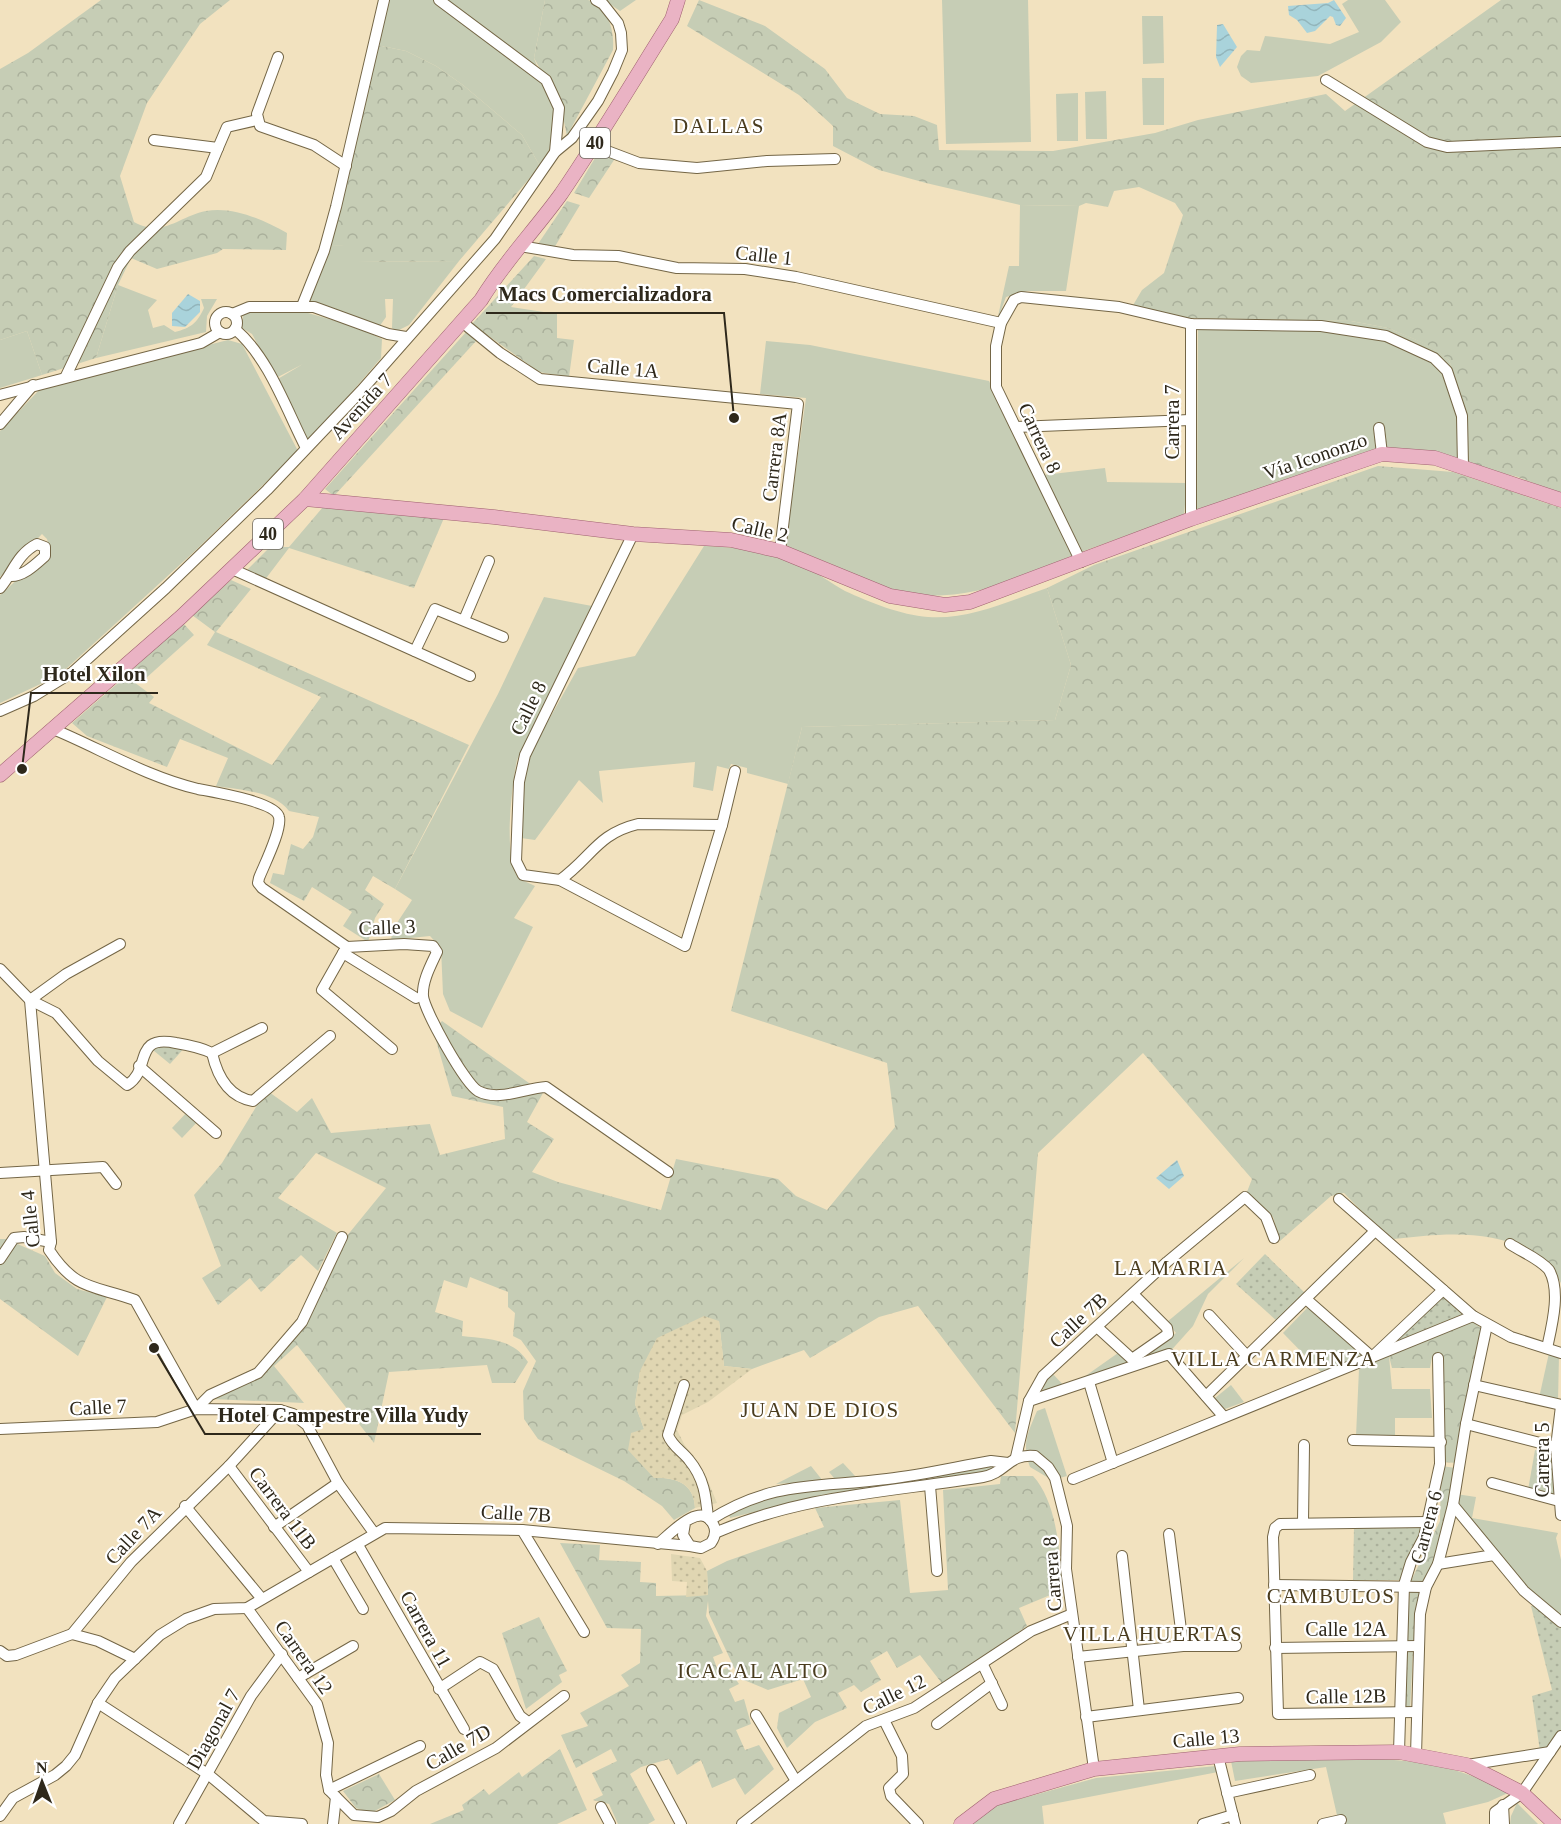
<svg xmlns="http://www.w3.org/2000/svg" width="1561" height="1824" font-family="Georgia,serif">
<defs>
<pattern id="forest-crowns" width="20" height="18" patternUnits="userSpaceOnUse" patternTransform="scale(1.5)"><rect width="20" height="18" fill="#c6cdb5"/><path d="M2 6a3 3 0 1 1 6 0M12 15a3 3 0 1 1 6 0" fill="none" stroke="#aab09b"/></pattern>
<pattern id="sand-dots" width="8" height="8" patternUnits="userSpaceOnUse" patternTransform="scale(1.5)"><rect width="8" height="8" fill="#e0d6b2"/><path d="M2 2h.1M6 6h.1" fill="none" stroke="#c0b898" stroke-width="1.8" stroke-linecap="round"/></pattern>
<pattern id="park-dots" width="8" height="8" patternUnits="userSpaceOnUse" patternTransform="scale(1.5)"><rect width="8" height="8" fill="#c6cdb5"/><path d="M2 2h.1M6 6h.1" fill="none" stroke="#aab09b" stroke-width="1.8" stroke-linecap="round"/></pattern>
<pattern id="water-waves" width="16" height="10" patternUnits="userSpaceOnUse" patternTransform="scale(1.5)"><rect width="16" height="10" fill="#a9d3db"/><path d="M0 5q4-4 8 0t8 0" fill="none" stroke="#92b5bb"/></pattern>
</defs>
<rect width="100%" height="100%" fill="#f2e2bf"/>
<!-- grass -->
<g fill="#c6cdb5">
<polygon points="385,0 434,0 542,82 555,109 550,148 540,166 522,135 463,85 436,66 406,51 377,45"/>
<polygon points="446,0 545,0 534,58 537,66"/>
<polygon points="942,0 1028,0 1031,142 946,144"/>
<polygon points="1348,0 1385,0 1401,22 1381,42 1318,76 1251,83 1241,76 1237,67 1241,56 1247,50 1260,51 1265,36 1330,44 1359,32 1342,4"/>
<polygon points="1142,16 1163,16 1164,63 1143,64"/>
<polygon points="1142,78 1164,78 1164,125 1143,125"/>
<polygon points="1106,91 1107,139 1086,139 1085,92"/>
<polygon points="1078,93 1078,141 1057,141 1056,94"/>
<polygon points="1020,205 1079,206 1066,291 1027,291 1006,297 997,321 1009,266 1019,266"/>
<polygon points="359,244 359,262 459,261 409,325 397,331 392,328 393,299 385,299 386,317 379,327 306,303 330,246"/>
<path d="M118,285L157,300L148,310L153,328L164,325L175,332C191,328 197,323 204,308L201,299H217L207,316L206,332L96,358Z"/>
<polygon points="247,311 301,311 357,327 382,339 381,358 309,442 276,380 303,364 276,378 252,334 242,328 243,314"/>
<polygon points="1198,318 1351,321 1388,328 1429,345 1449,360 1467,410 1468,465 1376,450 1197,512"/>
<polygon points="27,331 42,375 0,388 0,340"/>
<polygon points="228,340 242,344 298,451 196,550 67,668 49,680 0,703 0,595 50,550 47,539 42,534 0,577 0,431 42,387"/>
<path d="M766,341L810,345L989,381L1073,555C1018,583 953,606 892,591C880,588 869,581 858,576C834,565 811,555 785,547L806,398L760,394Z"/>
<polygon points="1105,468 1107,482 1187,483 1184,515 1081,552 1043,475"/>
<path d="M704,546C736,547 773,551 802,565C817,572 830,583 845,591C869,602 901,615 928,617C969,620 1009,601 1047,588L1071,665L1055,720L802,727L788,784L747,773V768L731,764L729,769L717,766L713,791L693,787L695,762L599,771L603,803L579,780L535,840L521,838L523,779L530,753L578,668L635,656Z"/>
<path d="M544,597L592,606L517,760C512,784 503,858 518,877C522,881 530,883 535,886L514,918L533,927L482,1028L450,1011L443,994L441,948L430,936L391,940L393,929L412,900L395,889L498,694Z"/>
<polygon points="189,1110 200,1119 182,1138 172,1128"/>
<polygon points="1244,1258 1208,1294 1193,1326 1167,1355 1039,1400 1046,1380 1052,1373 1067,1389 1118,1353 1125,1360 1138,1362 1176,1333 1167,1322"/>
<polygon points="1309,1306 1365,1356 1321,1372 1283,1333"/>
<polygon points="1549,1353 1559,1355 1558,1401 1539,1398"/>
<polygon points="1389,1356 1392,1389 1430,1389 1432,1418 1395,1418 1395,1438 1356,1436 1359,1369"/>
<polygon points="1231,1385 1244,1402 1225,1409 1215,1398"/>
<path d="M1045,1408L1067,1476L1052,1480L1030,1467C1022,1443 1027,1435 1037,1411Z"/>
<polygon points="1535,1450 1553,1454 1556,1495 1528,1490"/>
<polygon points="843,1463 856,1477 834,1478 829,1472"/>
<polygon points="992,1463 993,1473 889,1489 831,1493 730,1518 728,1511 778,1495"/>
<polygon points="811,1466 823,1481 776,1484"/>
<polygon points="1456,1494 1476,1497 1472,1518 1558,1533 1556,1538 1561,1560 1561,1619 1537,1600 1455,1503"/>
<path d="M1341,1758C1404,1759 1452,1761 1508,1793L1488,1802L1443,1813L1446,1824H1339L1326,1767L1235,1781L1231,1761Z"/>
<polygon points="1216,1766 1218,1772 1042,1806 1044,1824 972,1824 994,1806 1096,1778"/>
<polygon points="1517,1803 1538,1824 1510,1824 1511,1816"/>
</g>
<!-- forest -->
<g fill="url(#forest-crowns)">
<path d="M101,0H230L200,24L147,103L120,176L134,222C164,238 179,216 206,211C233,206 264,220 287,233L286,250L223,249L217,253L157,269L131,258L118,285L96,358L42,375L27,331L0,340V69L28,53Z"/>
<path d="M545,0C558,0 575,0 588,0C608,4 615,33 613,50L567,136L561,107L534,58Z"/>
<polygon points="604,0 636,0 620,11"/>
<polygon points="699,0 765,26 825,69 847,98 880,114 914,116 937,125 939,150 1053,151 1155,133 1198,120 1326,94 1345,111 1501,0 1561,0 1561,494 1518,477 1468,465 1466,410 1449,360 1428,345 1388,328 1351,321 1190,318 1132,307 1142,290 1164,273 1183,215 1175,203 1139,187 1114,191 1108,207 1086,203 1079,206 1020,205 926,183 879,170 833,146 833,126 799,95 687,26"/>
<polygon points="377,45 406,51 436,66 463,85 522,135 540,166 459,261 358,262 359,245 330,246 355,149"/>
<polygon points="601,148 616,157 589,198 574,193"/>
<polygon points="567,201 580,205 554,248 538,244"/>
<polygon points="534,256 546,259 511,307 557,314 557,338 574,340 569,377 539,372 472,324"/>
<polygon points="467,331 477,340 334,496 325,489"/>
<path d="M1378,466L1453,472L1561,508V1283C1527,1225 1451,1232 1394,1239L1373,1223L1344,1193L1331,1196L1280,1241L1273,1217L1245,1197L1252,1179L1143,1053L1038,1153L1015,1433L918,1306L879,1317L810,1358L804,1350L752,1369L724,1366L719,1321L640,1371L635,1404L644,1429L654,1478C676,1477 694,1483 695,1508L674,1520L662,1506L624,1481L538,1439L524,1419L523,1391L536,1361L521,1340L513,1336L515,1313L508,1307V1292L470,1277L467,1288L444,1280L435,1312L463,1321L462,1336C487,1339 513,1338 528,1362L515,1383H492L487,1365L389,1372L374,1443L297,1345L274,1366L304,1403L210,1399L261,1377L304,1323L346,1237L386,1188L316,1153L278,1198L337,1233L318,1271L301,1255L261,1292L250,1278L218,1305L202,1278L221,1266L194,1195L222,1163L259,1102L269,1092L297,1112L312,1098L331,1133L430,1124L440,1155L505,1139L503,1107L452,1096L433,1030L442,1021L543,1093L527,1122L554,1139L532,1172L558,1182L661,1210L676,1159L778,1179L796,1196L827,1210L895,1127L887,1063L731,1011L802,727L1055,720L1071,665L1047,588L1094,565Z"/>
<polygon points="323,507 444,518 414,588 289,548 264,581 246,571 270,547 289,547"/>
<path d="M231,580L251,589L216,632L469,745L395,889L373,876L365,890L384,904L375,918L368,942L343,926L352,912L312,887L304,901L270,883L273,873L284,875L291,844L303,849L313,837L319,817L289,811C274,791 240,790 216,786L228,758L180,739L167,767L87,736L72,723L126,676L154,697L149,703L272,765L321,697L207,645L215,632L192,615Z"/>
<polygon points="183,623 194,635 145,679 132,670"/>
<polygon points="0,1239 6,1239 45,1256 55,1273 77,1289 107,1297 78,1356 0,1299"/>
<polygon points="1472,1321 1481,1328 1457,1463 1443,1462 1442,1356 1432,1357 1430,1368 1392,1368 1389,1356"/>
<polygon points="1441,1466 1456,1468 1437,1553 1424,1584 1411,1581 1440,1521"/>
<path d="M1001,1476H1033C1061,1506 1061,1571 1063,1610L1055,1593L1019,1608L1027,1626L944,1686L920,1655L897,1668L887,1651L870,1661L881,1680L861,1692L854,1685L838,1693L847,1708L815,1722L787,1748L777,1728L779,1713L811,1697L803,1679L768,1690L739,1678L709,1614L708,1601L706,1616L723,1653L713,1657L718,1671L728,1668L739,1684L729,1689L735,1702L744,1699L751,1724L736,1730L745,1750L759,1745L774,1769L745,1795L735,1778L712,1788L701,1760L677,1775L669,1759L641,1767L630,1774L655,1820L648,1824H618L609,1804L593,1800L603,1795L592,1773L617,1761L611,1749L576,1768L561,1735L588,1726L580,1713L629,1686L621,1675L640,1663L641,1629L607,1628L560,1543L600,1545L599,1560L641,1562L640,1582L656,1583V1596L708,1595L707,1571L727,1561L824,1527L815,1508L900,1500L910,1593L948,1590L943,1490L1000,1484Z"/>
<polygon points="1410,1588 1420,1589 1414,1642 1407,1642"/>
<polygon points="539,1617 567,1671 559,1675 562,1682 526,1709 502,1633"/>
<polygon points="1405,1651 1413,1651 1410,1710 1401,1709"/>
<polygon points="560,1749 587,1810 557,1824 430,1824 464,1810 462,1805 484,1789 489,1795 519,1772 522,1777"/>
<polygon points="379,1774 395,1800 371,1813 356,1808 343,1791"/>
</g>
<!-- sand -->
<g fill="url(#sand-dots)">
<path d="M704,1316L719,1321L724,1366L752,1369L708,1402L682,1415L677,1430L684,1444L705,1474L717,1503L695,1508C694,1483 676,1477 654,1478L628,1450L631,1433L644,1429L635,1404L640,1371L657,1338Z"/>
<polygon points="671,1554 700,1558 707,1571 708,1595 686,1597 687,1582 672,1581"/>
</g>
<!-- park -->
<g fill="url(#park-dots)">
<polygon points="187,1045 170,1064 148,1046"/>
<polygon points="1265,1254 1305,1293 1278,1322 1236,1284"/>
<polygon points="1445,1296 1466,1316 1383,1350 1439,1297"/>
<polygon points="1430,1523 1406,1580 1353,1580 1354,1527"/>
<polygon points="1531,1606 1537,1606 1561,1626 1561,1731 1548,1749 1540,1751 1532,1696 1552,1690"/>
</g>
<!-- water -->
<g fill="url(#water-waves)">
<polygon points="1334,0 1346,18 1340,26 1336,25 1333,17 1330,16 1315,31 1307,33 1297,20 1289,15 1288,6 1328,3"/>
<polygon points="1223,24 1237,47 1220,67 1216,57 1217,25"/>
<polygon points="188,294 200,301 200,312 185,327 172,326 172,313"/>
<polygon points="1177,1160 1184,1176 1169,1189 1156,1178"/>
</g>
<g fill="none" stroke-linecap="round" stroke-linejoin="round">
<defs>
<g id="minor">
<polyline points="439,0 546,80 559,108 555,152"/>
<polyline points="278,57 257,114 260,126 314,145 346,166"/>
<polyline points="1326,80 1427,142 1447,147 1561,142"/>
<polyline points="154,140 218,148 227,127 257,120"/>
<polyline points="594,146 639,163 697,168 767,161 835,159"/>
<polyline points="520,246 573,255 618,256 677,268 745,269 796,277 1001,323"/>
<polyline points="302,306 324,251 336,207 384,0"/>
<circle cx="226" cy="323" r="11"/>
<polyline points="232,314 249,307 314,307 388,334 406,337"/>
<polyline points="462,322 500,353 540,379 798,404 780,551"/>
<path d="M235,329C269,358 286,409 306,448"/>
<polyline points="66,376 118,267 130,251 206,177 218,148"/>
<polyline points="0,395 201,343 220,332"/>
<polyline points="0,424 33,385"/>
<polyline points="1016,427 1190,420"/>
<polyline points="1379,428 1382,454"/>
<polyline points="1191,519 1191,324"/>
<polyline points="633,534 525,755 519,782 516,861 523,875 560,880 685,946 722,825 735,771"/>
<polyline points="1081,562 996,387 996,346 1001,323 1014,300 1021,297 1119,307 1191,324 1321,326 1386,336 1434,358 1447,371 1462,416 1463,466"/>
<polyline points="232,569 470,676"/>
<path d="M0,588C13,573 17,554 37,544L45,547V556C36,564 23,577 10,576"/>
<polyline points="464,620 489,561"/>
<polyline points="415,651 435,609 503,637"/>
<polyline points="0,711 34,696 73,672 166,588 267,490 361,391 495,239 555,152 572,138 598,101 613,72 622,50 621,33 618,23 603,4 596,0"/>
<path d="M53,729C101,749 147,777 198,789C213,792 276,802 279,817C282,830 264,865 259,878L258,883L262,888L347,947L404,944L433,946L437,952C431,965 422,981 423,996C424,1010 465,1084 478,1091C498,1102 525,1088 546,1087L668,1172"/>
<path d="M560,880C592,857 597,834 638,824L722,825"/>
<polyline points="347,947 343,953 416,998"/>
<polyline points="343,953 322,990 392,1049"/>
<path d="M0,969L30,1000L51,1242L49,1250C76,1291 93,1285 135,1300L196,1409"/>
<path d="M30,1000L56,1013L98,1061L127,1085C152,1070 132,1034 176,1043C188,1045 200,1047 212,1053L262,1028"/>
<polyline points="30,1000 66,974 120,944"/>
<path d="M212,1053C217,1075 228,1097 253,1101L330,1036"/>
<polyline points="139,1066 216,1133"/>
<polyline points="0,1173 103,1167 116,1184"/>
<polyline points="1339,1199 1473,1316 1511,1337 1561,1353"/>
<path d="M1510,1244C1522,1252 1540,1259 1549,1270C1561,1291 1552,1325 1547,1348"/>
<polyline points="0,1259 14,1238 24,1237 51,1242"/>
<polyline points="1306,1299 1372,1357 1443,1290"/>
<polyline points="1209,1315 1247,1356"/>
<polyline points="1097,1327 1132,1359 1168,1334 1167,1328 1133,1294"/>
<polyline points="1089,1382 1113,1463"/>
<path d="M684,1385L668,1435C672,1446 682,1451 689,1460C704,1478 706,1496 708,1518"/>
<polyline points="1474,1385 1561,1405"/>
<polyline points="1206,1396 1375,1231"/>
<polyline points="1029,1401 1169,1354 1224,1417"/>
<polyline points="1561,1406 1556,1447 1561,1515"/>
<polyline points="196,1409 210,1395 258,1373 302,1322 342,1237"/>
<polyline points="1466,1424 1556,1447"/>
<polyline points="0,1429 157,1422 196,1409 280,1410 293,1414 307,1425 338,1483 374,1533"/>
<polyline points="1353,1440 1441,1442"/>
<polyline points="1016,1457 1029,1401 1043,1376 1167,1262 1245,1197 1266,1217 1274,1238"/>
<polyline points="229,1466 309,1572"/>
<polyline points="1073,1479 1473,1316"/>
<polyline points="1492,1483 1559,1501"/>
<polyline points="930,1486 937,1571"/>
<polyline points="1453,1505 1524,1591 1561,1622"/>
<polyline points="185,1506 262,1599"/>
<path d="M710,1520C773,1480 818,1488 887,1479C922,1475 956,1467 991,1461L1008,1463"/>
<polyline points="1303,1522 1304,1445"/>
<polyline points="274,1527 338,1483"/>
<polyline points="522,1530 584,1632"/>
<path d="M715,1533C801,1495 891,1492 983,1477C1006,1473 1009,1453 1035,1456L1048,1467L1055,1478L1067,1526L1066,1569L1094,1769"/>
<polyline points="1169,1534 1183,1646"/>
<path d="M658,1544C670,1534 701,1500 713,1524C717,1531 715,1537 711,1543L701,1548L690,1546L683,1535L685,1523"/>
<polyline points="358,1545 464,1729"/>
<polyline points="1122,1556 1139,1710"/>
<polyline points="333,1558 363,1609"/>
<polyline points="1438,1564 1494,1555"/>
<polyline points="1274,1585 1426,1587"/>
<polyline points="247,1608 317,1704 328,1743 326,1775 329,1790 354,1815 378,1817 391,1811 416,1791 496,1748 564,1696"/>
<polyline points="72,1634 98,1641 135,1659"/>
<polyline points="1275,1648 1418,1646"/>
<polyline points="0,1651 7,1656 16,1655 72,1634 131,1562 229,1466 280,1410"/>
<polyline points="1078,1657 1183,1646 1236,1646"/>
<polyline points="983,1665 1002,1705"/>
<polyline points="298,1678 353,1646"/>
<polyline points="439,1689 480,1662 493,1669 520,1716 528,1722"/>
<polyline points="98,1703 209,1775 264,1821 302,1824"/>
<polyline points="1416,1712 1278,1714 1273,1537 1275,1528 1280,1524 1427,1522"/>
<polyline points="756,1715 796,1781"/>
<polyline points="1086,1717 1238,1698"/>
<polyline points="884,1720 902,1756 903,1774 889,1788 891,1796 918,1824"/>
<polyline points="937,1724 992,1683"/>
<polyline points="1399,1752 1404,1585 1411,1562 1424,1537 1440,1464 1438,1358"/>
<polyline points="1416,1755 1420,1614 1426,1587 1438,1564 1453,1505 1466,1424 1487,1325"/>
<polyline points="1218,1756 1235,1824"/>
<polyline points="1467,1765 1550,1752"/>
<polyline points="652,1770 681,1824"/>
<polyline points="329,1790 420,1746"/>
<polyline points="1227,1793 1310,1775"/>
<polyline points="1503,1805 1504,1824"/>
<polyline points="601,1807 610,1824"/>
<polyline points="0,1816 13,1798 55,1775 66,1766 75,1755 98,1703 115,1678 160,1635 186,1619 214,1609 247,1608 385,1528 522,1530 690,1546"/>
<polyline points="179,1824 251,1696 282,1654"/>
<polyline points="333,1824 336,1797"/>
<polyline points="742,1824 866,1726 914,1708 1031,1631 1072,1614"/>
<polyline points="1203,1824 1233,1815"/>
<polyline points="1323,1824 1341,1820"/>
<polyline points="1495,1824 1495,1812 1522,1793 1561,1736"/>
</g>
<g id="major">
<polyline points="305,499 494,517 633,534 731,540 780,551 890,596 945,605 970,602 1191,519 1382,454 1435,458 1561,500"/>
<path d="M0,775L181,617L305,499L481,300C504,262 535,230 561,194C600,137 635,78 672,19L678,0"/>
<polyline points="961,1824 994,1799 1094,1769 1240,1754 1399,1752 1467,1765 1497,1780 1522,1793 1555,1824"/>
</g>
</defs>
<!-- minor casing -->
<use href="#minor" stroke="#746646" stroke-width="12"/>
<!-- major casing -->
<use href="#major" stroke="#9f616f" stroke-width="15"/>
<!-- minor -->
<use href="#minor" stroke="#fff" stroke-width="10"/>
<!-- major -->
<use href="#major" stroke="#eab3c4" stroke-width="14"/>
</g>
<g text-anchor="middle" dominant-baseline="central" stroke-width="4.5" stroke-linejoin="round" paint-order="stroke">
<!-- shield labels -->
<g fill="#fff" stroke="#6d685f" stroke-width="1.5">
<rect x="580" y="128" width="30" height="30" rx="4.5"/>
<rect x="253" y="519" width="30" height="30" rx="4.5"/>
</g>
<g font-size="18" font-weight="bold" fill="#2e281b">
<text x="595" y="143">40</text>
<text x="268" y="534">40</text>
</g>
<!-- street labels -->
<g font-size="20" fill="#2e281b" stroke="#fff">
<text transform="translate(764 255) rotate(6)">Calle 1</text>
<text transform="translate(623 368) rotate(5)">Calle 1A</text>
<text transform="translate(361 406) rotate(-48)">Avenida 7</text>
<text transform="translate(1172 422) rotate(-90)">Carrera 7</text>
<text transform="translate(1040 438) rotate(65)">Carrera 8</text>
<text transform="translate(1315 456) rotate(-19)">Vía Icononzo</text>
<text transform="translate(774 457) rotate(-83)">Carrera 8A</text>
<text transform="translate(760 529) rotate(13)">Calle 2</text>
<text transform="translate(528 708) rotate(-64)">Calle 8</text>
<text transform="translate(387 927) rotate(-2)">Calle 3</text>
<text transform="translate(30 1219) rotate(-96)">Calle 4</text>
<text transform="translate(1078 1320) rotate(-43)">Calle 7B</text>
<text transform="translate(98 1407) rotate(-3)">Calle 7</text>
<text transform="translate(1542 1460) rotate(-90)">Carrera 5</text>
<text transform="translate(283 1508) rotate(53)">Carrera 11B</text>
<text transform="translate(516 1513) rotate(3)">Calle 7B</text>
<text transform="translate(1426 1527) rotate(-75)">Carrera 6</text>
<text transform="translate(133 1535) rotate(-47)">Calle 7A</text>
<text transform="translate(1052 1574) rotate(-94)">Carrera 8</text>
<text transform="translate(426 1629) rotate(61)">Carrera 11</text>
<text x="1346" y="1629">Calle 12A</text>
<text transform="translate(304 1657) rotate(55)">Carrera 12</text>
<text transform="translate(894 1694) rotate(-26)">Calle 12</text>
<text transform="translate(1346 1696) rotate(-1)">Calle 12B</text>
<text transform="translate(213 1729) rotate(-61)">Diagonal 7</text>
<text transform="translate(1206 1738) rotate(-5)">Calle 13</text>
<text transform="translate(458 1747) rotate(-30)">Calle 7D</text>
</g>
<!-- neighbourhood labels -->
<g font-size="21" letter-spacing="1.5" fill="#4a3c1e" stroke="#fff">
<text x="719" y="126">DALLAS</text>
<text x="1171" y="1268">LA MARIA</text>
<text x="1274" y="1359">VILLA CARMENZA</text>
<text x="820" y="1410">JUAN DE DIOS</text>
<text x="1331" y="1596">CAMBULOS</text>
<text x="1153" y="1634">VILLA HUERTAS</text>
<text x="753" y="1671">ICACAL ALTO</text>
</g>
</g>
<!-- callouts -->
<path fill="none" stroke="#2e281b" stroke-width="2" d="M734 418L724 313H486M22 769L31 693H158M154 1348L205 1434H481"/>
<g fill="#2e281b" stroke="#fff" stroke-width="2">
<circle cx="734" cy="418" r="6"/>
<circle cx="22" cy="769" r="6"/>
<circle cx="154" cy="1348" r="6"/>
</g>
<g font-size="21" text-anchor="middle" font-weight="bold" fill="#2e281b" stroke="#fff" stroke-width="4.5" stroke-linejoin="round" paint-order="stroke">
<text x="605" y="301">Macs Comercializadora</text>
<text x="94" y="681">Hotel Xilon</text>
<text x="343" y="1422">Hotel Campestre Villa Yudy</text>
</g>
<!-- north arrow -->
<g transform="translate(42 1782) rotate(359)" stroke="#ffffff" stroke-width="4.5" paint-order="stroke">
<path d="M0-4.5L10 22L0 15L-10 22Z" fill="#2e281b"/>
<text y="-9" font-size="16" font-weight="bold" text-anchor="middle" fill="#2e281b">N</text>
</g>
</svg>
